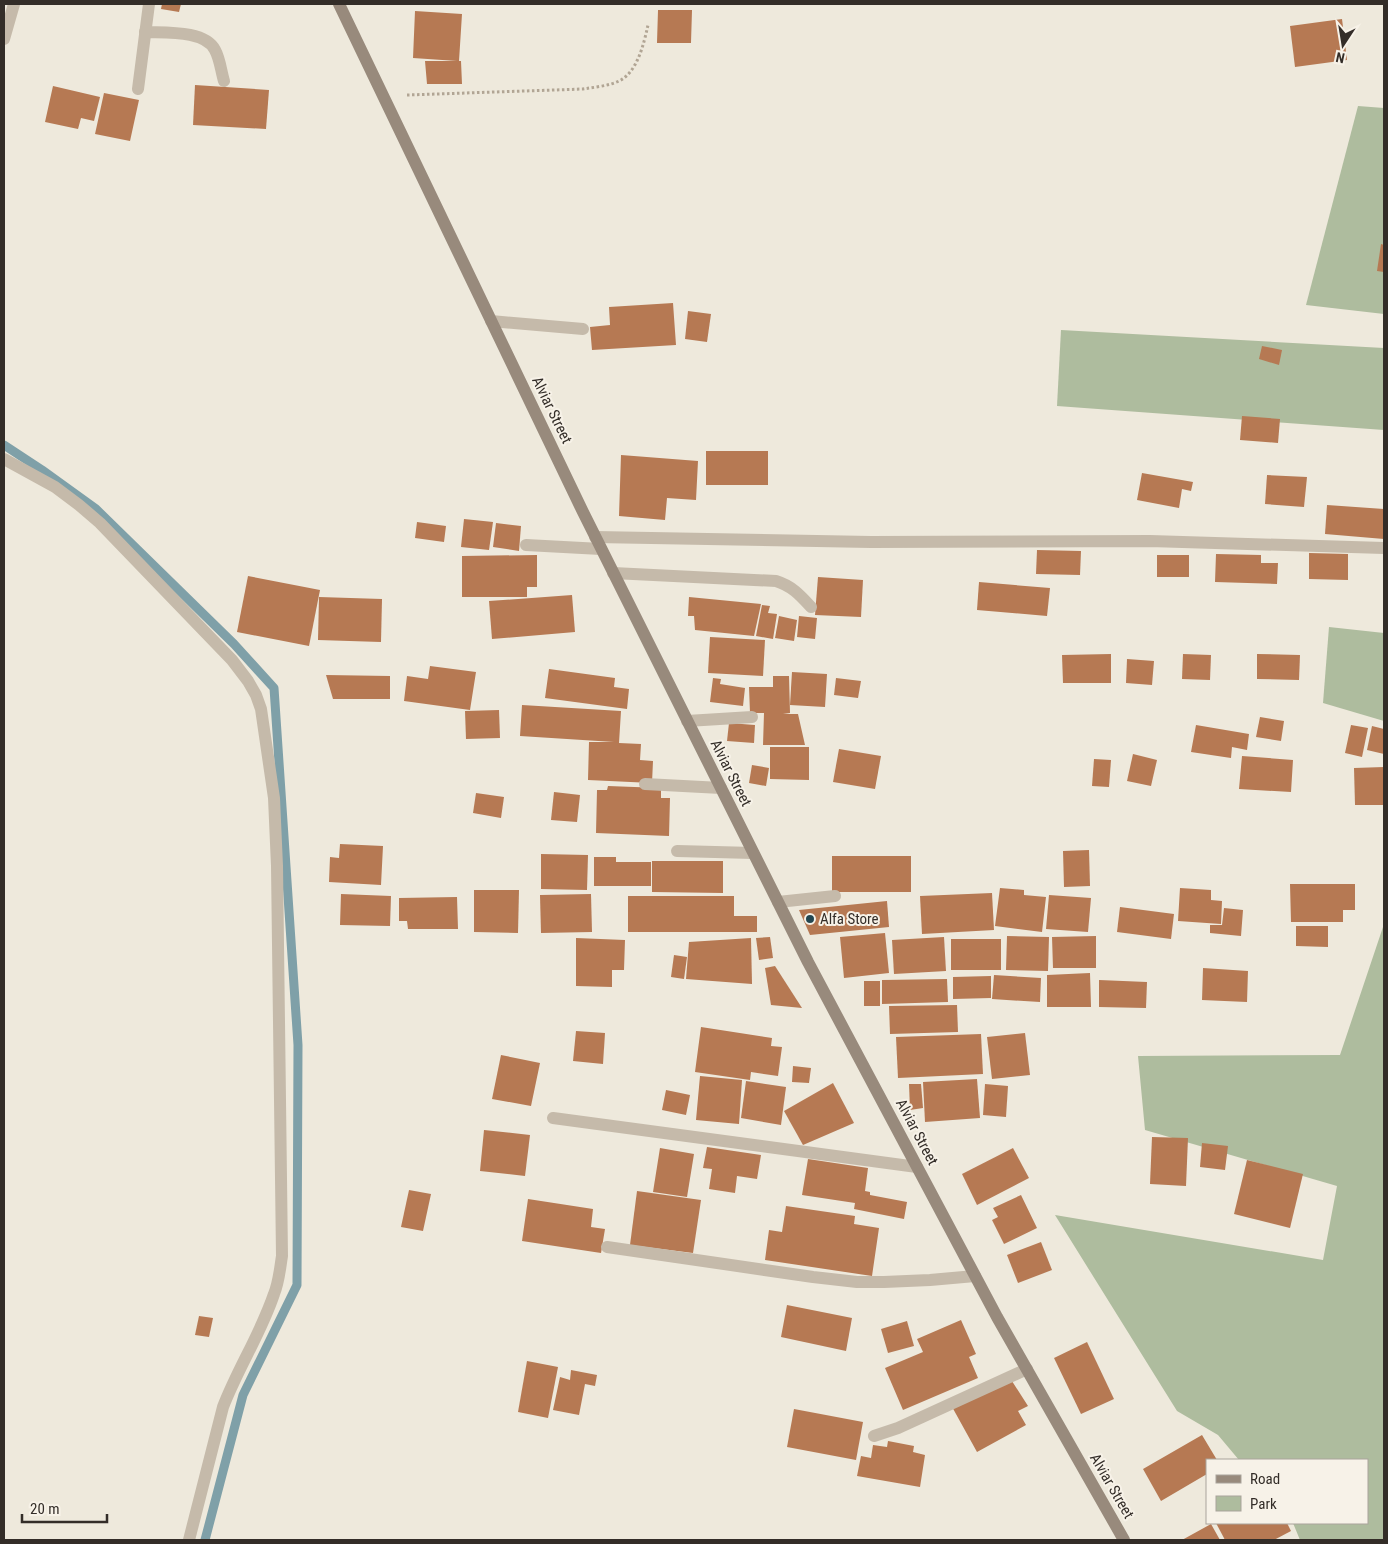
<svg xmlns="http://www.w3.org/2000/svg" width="1388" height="1544" font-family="'Roboto Condensed',sans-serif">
<rect width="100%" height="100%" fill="#eee9dc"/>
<!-- green -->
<g fill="#aebc9e">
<polygon points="1358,106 1384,108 1384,314 1306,305"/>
<polygon points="1061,330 1384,348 1384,430 1057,406"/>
<polygon points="1329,627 1384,633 1384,721 1323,703"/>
<polygon points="1384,924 1384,1540 1300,1540 1293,1523 1367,1523 1367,1460 1239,1460 1218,1435 1177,1411 1055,1215 1323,1260 1337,1186 1145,1130 1138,1056 1340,1055"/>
</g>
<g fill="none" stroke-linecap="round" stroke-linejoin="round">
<!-- stream -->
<polyline stroke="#7fa0a8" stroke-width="9" points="4,445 42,470 96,509 234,644 274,688 298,1045 297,1285 243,1395 205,1540"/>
</g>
<!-- building -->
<g fill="#b67953">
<polygon points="162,4 181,4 179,12 161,9"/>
<polygon points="658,10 692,10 691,43 657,43"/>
<polygon points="415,11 462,14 459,61 461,61 462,84 427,84 425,61 457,61 413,58"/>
<polygon points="1342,19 1347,60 1295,67 1290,26"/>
<polygon points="195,85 269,90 266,129 193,125"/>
<polygon points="53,86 100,97 94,121 81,118 78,129 45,122"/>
<polygon points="104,93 139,100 130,141 95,134"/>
<polygon points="1381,244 1384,245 1384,272 1377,271"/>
<polygon points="673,303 676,345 592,350 590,327 610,325 609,307"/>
<polygon points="688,311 711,314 707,342 685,339"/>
<polygon points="1262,346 1282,350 1279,365 1259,359"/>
<polygon points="1242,416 1280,419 1278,443 1240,440"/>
<rect x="706" y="451" width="62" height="34"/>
<polygon points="621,455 698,461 696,500 667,498 665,520 619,516"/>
<polygon points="1142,473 1193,482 1191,491 1182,489 1179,508 1137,500"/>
<polygon points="1267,475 1307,477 1304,507 1265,504"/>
<polygon points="1327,505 1384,509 1384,539 1325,534"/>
<polygon points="464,519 493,522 489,550 461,547"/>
<polygon points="417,522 446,526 444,542 415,538"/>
<polygon points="496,523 521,526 519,551 493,547"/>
<polygon points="1037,550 1081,551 1080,575 1036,574"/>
<polygon points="1309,553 1348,554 1348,580 1309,579"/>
<polygon points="1216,554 1261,555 1261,563 1278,563 1277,584 1215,582"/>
<polygon points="537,555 537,587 527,587 527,597 462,597 462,556"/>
<rect x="1157" y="555" width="32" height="22"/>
<polygon points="248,576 320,590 309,646 237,632"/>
<polygon points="818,577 863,580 861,617 815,615"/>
<polygon points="979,582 1050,588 1047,616 977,610"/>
<polygon points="572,595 575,632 492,639 489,601"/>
<polygon points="319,597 382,599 381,642 318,640"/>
<polygon points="689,597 761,604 754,636 695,630 694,616 688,616"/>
<polygon points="762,605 770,606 768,613 777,614 773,639 756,636"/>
<polygon points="779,616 797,620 794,641 775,638"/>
<polygon points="799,616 817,618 815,639 797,637"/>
<polygon points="710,637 765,640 763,676 708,673"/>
<polygon points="1111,654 1111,683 1063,683 1062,655"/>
<polygon points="1183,654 1211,655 1210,680 1182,679"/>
<polygon points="1257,654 1300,655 1299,680 1257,679"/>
<polygon points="1127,659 1154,661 1152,685 1126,683"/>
<polygon points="430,666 476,672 470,710 404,701 407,676 428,679"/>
<polygon points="549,669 615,678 614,687 629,689 627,709 545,698"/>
<polygon points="792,672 827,674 825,707 790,705"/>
<polygon points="326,675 390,676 390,699 333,699"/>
<polygon points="773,676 789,676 790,713 783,714 798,714 805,745 763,745 764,713 750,713 749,687 773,687"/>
<polygon points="713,678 721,679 720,684 745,688 743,706 710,702"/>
<polygon points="836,678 861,681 858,698 834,695"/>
<polygon points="522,705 621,711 619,743 641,744 640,760 653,761 652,783 588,780 589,742 614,742 520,736"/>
<polygon points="499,710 500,738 466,739 465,711"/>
<polygon points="1260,717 1284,721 1281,741 1256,737"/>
<polygon points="729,723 755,725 754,743 727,741"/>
<polygon points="1196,725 1249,734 1247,750 1232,747 1231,758 1191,752"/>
<polygon points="1351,725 1368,728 1362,757 1345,753"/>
<polygon points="1372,726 1384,729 1384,754 1367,750"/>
<polygon points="770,747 809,747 809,780 770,779"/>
<polygon points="839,749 881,756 875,789 833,782"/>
<polygon points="1133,754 1157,760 1151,786 1127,781"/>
<polygon points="1242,756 1293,760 1291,792 1239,789"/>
<polygon points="1094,759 1111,760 1109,787 1092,786"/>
<polygon points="752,765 769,768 766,786 749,783"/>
<polygon points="1384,767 1384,805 1355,805 1354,768"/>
<polygon points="608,786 661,788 661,798 670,798 669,836 596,833 597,790 607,790"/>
<polygon points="554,792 580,795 577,822 551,820"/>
<polygon points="476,793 504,797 501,818 473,813"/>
<polygon points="340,844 383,846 381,885 329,882 330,857 339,858"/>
<polygon points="1089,850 1090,886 1064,887 1063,851"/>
<polygon points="541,854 588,855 587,890 541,889"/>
<rect x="832" y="856" width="79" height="36"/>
<polygon points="594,857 616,857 616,862 651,862 651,886 594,886"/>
<polygon points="652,861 723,861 723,893 652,892"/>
<polygon points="1290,884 1355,884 1355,910 1343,910 1343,922 1291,922"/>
<polygon points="1000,888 1024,890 1024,895 1046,897 1042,932 995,926"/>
<polygon points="1180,888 1211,890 1211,900 1222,901 1221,924 1178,921"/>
<polygon points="474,890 519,890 518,933 474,932"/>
<polygon points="992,893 994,930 922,934 920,896"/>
<polygon points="341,894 391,896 390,926 340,925"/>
<polygon points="591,894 592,932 541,933 540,895"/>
<polygon points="1049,895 1091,898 1088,932 1046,929"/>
<polygon points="628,896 734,896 734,916 757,916 757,932 628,932"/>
<polygon points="457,897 458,929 408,929 407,921 399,921 399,898"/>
<polygon points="887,901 889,927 810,935 799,910"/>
<polygon points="1120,907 1174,914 1171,939 1117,932"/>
<polygon points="1224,908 1243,910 1241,936 1210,933 1210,925 1222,925"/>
<polygon points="1296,926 1328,926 1328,947 1296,946"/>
<polygon points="885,933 889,973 844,978 840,937"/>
<polygon points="1007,936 1049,937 1048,971 1006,970"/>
<polygon points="1096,936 1096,968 1053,968 1052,937"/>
<polygon points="770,937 773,958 759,960 756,938"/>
<polygon points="944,937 946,971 894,974 892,940"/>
<polygon points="576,938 625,940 624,970 612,970 612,987 576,986"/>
<polygon points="751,938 752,984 686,979 689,942"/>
<rect x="951" y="939" width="50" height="31"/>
<polygon points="674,955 687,957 684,979 671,977"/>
<polygon points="775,966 802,1008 771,1005 765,968"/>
<polygon points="1203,968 1248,971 1247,1002 1202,1000"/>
<polygon points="1090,973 1091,1007 1047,1007 1047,975"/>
<polygon points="994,975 1041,978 1040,1002 992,999"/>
<polygon points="991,976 991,998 953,999 953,977"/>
<polygon points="947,979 948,1002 882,1004 882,980"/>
<polygon points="1099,980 1147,982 1146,1008 1099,1007"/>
<rect x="864" y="981" width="16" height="25"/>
<polygon points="957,1005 958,1032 890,1034 889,1006"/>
<polygon points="701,1027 772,1038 771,1046 782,1047 778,1076 751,1072 750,1080 695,1072"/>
<polygon points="576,1031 605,1033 603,1064 573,1061"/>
<polygon points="1025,1033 1030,1075 992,1079 987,1037"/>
<polygon points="981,1034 983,1074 898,1078 896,1037"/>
<polygon points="501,1055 540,1063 531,1106 492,1099"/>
<polygon points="793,1066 811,1068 809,1083 792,1082"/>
<polygon points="700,1076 742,1080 739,1124 696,1120"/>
<polygon points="977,1079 980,1118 925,1122 923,1082"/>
<polygon points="746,1081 786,1087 781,1125 741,1118"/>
<polygon points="833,1083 854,1123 803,1145 784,1111"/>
<polygon points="909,1084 921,1084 923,1108 910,1110"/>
<polygon points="985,1084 1008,1086 1006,1117 983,1115"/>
<polygon points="666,1090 690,1095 686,1115 662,1110"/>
<polygon points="484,1130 530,1135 525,1176 480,1171"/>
<polygon points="1152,1137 1188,1138 1186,1186 1150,1184"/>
<polygon points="1202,1143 1228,1146 1225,1170 1200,1167"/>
<polygon points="707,1147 761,1155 757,1179 737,1176 735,1193 709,1189 712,1169 703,1168"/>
<polygon points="660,1148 694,1154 687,1197 653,1192"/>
<polygon points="1013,1148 1029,1178 977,1205 962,1174"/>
<polygon points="808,1159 868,1168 865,1191 870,1192 870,1195 907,1202 904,1219 854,1209 855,1203 802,1195"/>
<polygon points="1247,1160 1303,1174 1290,1228 1234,1214"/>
<polygon points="409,1190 431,1194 423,1231 401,1227"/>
<polygon points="637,1191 701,1200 693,1253 630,1245"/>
<polygon points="1021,1195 1037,1228 1004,1244 992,1220 998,1217 993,1208"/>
<polygon points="528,1199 593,1209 591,1227 605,1229 601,1253 522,1241"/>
<polygon points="786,1206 855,1216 854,1224 879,1228 872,1276 765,1260 769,1230 782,1232"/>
<polygon points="1041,1242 1052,1270 1018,1283 1007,1255"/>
<polygon points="787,1305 852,1318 846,1351 781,1337"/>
<polygon points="199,1316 213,1318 209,1337 195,1335"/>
<polygon points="961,1320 976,1354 969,1357 978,1378 903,1410 885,1368 923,1352 917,1339"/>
<polygon points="907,1321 914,1346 888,1353 881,1329"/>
<polygon points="1087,1342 1114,1399 1081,1414 1054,1358"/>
<polygon points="527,1361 558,1367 548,1418 518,1412"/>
<polygon points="571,1370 597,1375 595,1386 585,1384 579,1415 553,1410 560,1377 570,1380"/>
<polygon points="1010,1378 1028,1406 1018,1411 1026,1425 977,1452 951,1405"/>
<polygon points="794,1409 863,1422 856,1460 787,1447"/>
<polygon points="1202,1435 1217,1460 1207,1460 1207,1474 1161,1501 1143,1469"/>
<polygon points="888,1441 914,1446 913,1452 925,1455 920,1487 857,1476 861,1456 871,1458 873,1445 887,1447"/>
<polygon points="1216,1523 1287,1523 1291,1531 1274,1540 1225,1540"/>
<polygon points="1211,1524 1220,1540 1182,1540"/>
</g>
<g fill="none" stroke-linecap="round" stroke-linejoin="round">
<!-- path -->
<path stroke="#b1a594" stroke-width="3" stroke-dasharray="2.5 2.5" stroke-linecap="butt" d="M407,95L583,89C595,87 610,86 621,80C638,70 644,43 648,25"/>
<!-- lane -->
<g stroke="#c5baaa" stroke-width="12">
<path d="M145,32C165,33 205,30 215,50C220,59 221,71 224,81"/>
<polyline points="138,89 149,4"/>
<polyline points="491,321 583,329"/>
<polyline points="526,545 601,549"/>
<polyline points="687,721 752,717"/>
<polyline points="645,784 721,788"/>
<polyline points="677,851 753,853"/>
<polyline points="778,902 835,896"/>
</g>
<!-- street -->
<g stroke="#c5baaa" stroke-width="12">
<polyline points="4,39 14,4"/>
<path d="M4,459L55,487L79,505L100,523L232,660L248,681L256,695L261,709L274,798L277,866L282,1256C280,1268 279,1282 274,1294C261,1333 238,1368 223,1407L189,1540"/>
<polyline points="595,537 871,542 1150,541 1384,548"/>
<path d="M613,573L776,581C792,586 800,595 811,607"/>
<polyline points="553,1118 917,1167"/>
<polyline points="607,1247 813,1277 857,1282 884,1282 930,1280 975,1276"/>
<polyline points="874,1436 898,1428 1027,1369"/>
</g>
<!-- secondary -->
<polyline stroke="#988a7c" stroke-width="12" points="339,4 583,512 808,962 997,1317 1124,1540"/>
</g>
<!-- markers -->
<circle fill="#234650" stroke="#f7f2e8" stroke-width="2" cx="810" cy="919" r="5"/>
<g text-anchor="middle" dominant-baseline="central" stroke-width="4" stroke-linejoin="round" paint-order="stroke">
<!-- street labels -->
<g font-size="15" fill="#332d28" stroke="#f7f2e8">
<text transform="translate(552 410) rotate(64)">Alviar Street</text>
<text transform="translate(731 773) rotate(63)">Alviar Street</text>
<text transform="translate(917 1132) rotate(62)">Alviar Street</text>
<text transform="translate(1112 1486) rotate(60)">Alviar Street</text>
</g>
<!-- poi labels -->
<g font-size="15" fill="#332d28" stroke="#f7f2e8" text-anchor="start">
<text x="820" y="919">Alfa Store</text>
</g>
</g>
<!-- border -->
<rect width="1388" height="1544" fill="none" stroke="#332d28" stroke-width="10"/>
<!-- legend -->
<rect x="1206" y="1459" width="162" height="65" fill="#f7f2e8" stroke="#a9a39b"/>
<rect x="1216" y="1475" width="25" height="8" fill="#988a7c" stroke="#a9a39b"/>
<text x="1250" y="1484" font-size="15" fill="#332d28">Road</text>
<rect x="1216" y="1496" width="25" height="15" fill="#aebc9e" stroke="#a9a39b"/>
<text x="1250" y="1509" font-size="15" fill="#332d28">Park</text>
<!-- north arrow -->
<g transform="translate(1343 45) rotate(192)" stroke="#f7f2e8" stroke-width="4" paint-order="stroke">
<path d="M0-4L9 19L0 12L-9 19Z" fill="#332d28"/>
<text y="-8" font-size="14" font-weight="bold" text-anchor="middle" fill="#332d28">N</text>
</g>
<!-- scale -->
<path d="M22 1514v8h85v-8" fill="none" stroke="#332d28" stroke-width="2.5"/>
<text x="30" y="1514" font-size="15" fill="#332d28" stroke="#f7f2e8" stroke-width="4" paint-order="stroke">20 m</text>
</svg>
